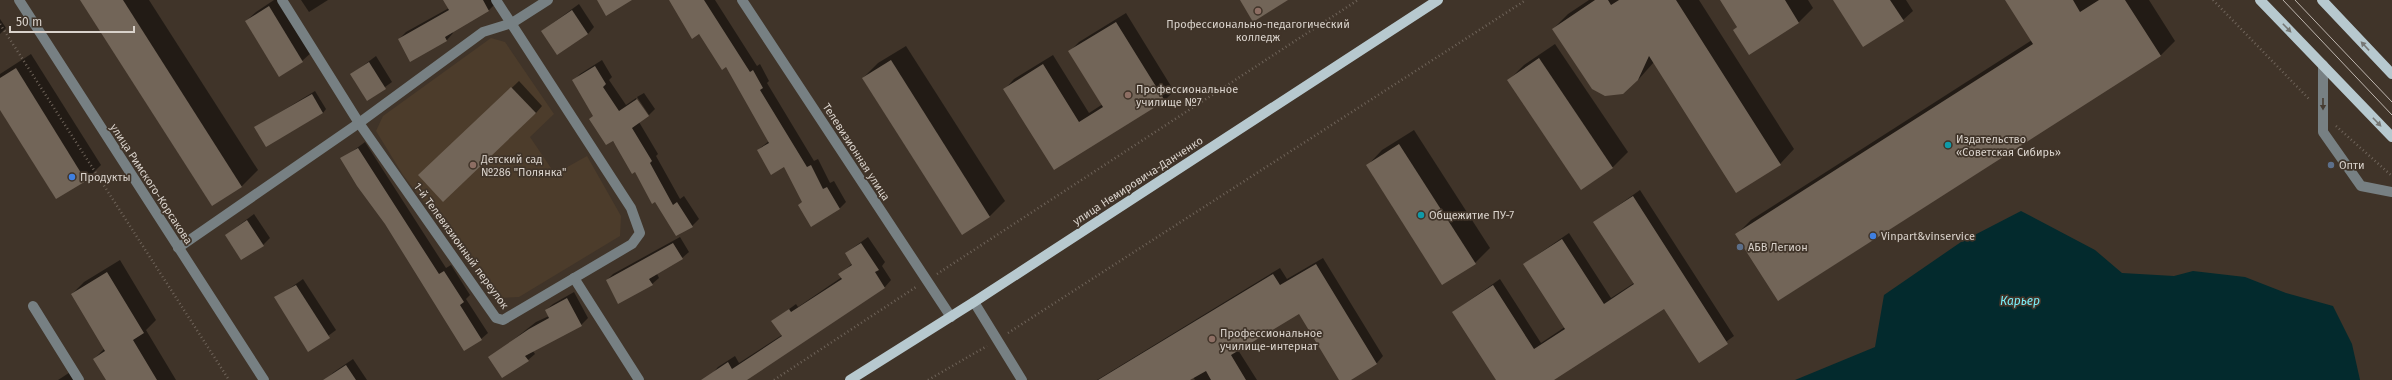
<svg xmlns="http://www.w3.org/2000/svg" width="2392" height="380" font-family="'Fira Sans',sans-serif">
<rect width="100%" height="100%" fill="#403429"/>
<!-- built -->
<polygon fill="#4c3c2b" points="491,38 505,42 554,114 530,137 555,174 587,156 621,216 620,236 519,297 498,298 403,175 376,131 383,116"/>
<!-- water -->
<polygon fill="#032a2d" points="2021,211 2095,250 2122,273 2174,276 2193,271 2245,277 2286,293 2333,306 2352,344 2360,380 1795,380 1875,347 1884,295 1961,242"/>
<!-- shadow -->
<g fill="#0007">
<polygon points="81,0 149,0 258,170 242,186 212,205"/>
<polygon points="274,0 280,0 312,52 302,61 246,21 256,12"/>
<polygon points="301,0 328,0 309,12"/>
<polygon points="444,0 493,0 495,4 489,10 452,31 453,33 447,40 411,60 399,39 406,32 449,8"/>
<polygon points="671,0 715,0 757,66 760,64 769,81 767,83 814,161 818,159 830,183 834,181 846,202 840,208 812,226 803,202 785,166 758,150 769,141 726,66"/>
<polygon points="1589,0 1699,0 1794,149 1780,164 1654,62 1638,80 1553,29 1568,14"/>
<polygon points="1721,0 1808,0 1813,8 1799,22 1749,54 1734,30 1738,26"/>
<polygon points="1834,0 1906,0 1913,11 1903,20"/>
<polygon points="2006,0 2149,0 2175,41 2161,55 1779,300 1737,234 1751,220 2032,40"/>
<polygon points="579,4 594,27 588,34 542,31"/>
<polygon points="1126,13 1174,91 1164,101 1054,169 1005,89 1014,79 1053,55 1089,113 1103,104 1070,51 1079,42"/>
<polygon points="0,19 6,28 0,34"/>
<polygon points="1555,44 1628,152 1613,167 1582,188 1509,80 1524,65"/>
<polygon points="906,46 1005,201 990,216 962,234 863,78 878,63"/>
<polygon points="31,54 101,165 86,180 56,198 0,108 0,74"/>
<polygon points="376,56 392,82 367,100 352,74"/>
<polygon points="602,60 612,77 609,80 626,105 636,98 647,116 639,122 658,154 656,156 680,199 684,196 699,219 692,226 635,171 594,116 573,81 580,74"/>
<polygon points="519,81 542,106 536,113 426,169"/>
<polygon points="315,91 326,109 323,113 256,127"/>
<polygon points="644,93 655,109 649,115 637,97"/>
<polygon points="1414,130 1490,248 1475,263 1367,166 1382,150"/>
<polygon points="365,142 446,268 451,265 470,295 466,299 488,333 481,339 386,223 342,159"/>
<polygon points="1640,190 1734,336 1700,361 1665,307 1552,380 1497,380 1453,312 1500,279 1541,343 1565,327 1524,264 1569,233 1611,298 1634,283 1595,222"/>
<polygon points="254,214 270,238 263,245 226,235"/>
<polygon points="680,237 689,252 682,258 657,274 659,278 652,284 607,280 613,274"/>
<polygon points="868,237 885,262 882,266 891,280 885,287 745,380 716,380 712,374 718,367 735,356 739,363 782,335 773,321 796,304 798,307 842,277 840,274 853,263 846,253"/>
<polygon points="1323,258 1383,356 1377,363 1349,380 1340,380 1299,313 1238,350 1257,380 1195,380 1193,377 1188,380 1097,380 1280,268 1287,279"/>
<polygon points="120,260 156,320 146,330 176,380 107,380 94,359 105,348 72,294 84,282"/>
<polygon points="303,279 336,330 308,351 276,298"/>
<polygon points="574,292 588,318 581,325 533,351 535,354 528,360 490,358 536,322 549,316 546,310 553,304"/>
<polygon points="353,359 367,380 328,380 327,378 334,372"/>
<polygon points="72,371 78,380 58,380"/>
</g>
<!-- building -->
<g fill="#726558">
<polygon points="80,0 123,0 242,187 212,206"/>
<polygon points="443,0 483,0 489,11 445,37 447,41 410,62 398,39 449,10"/>
<polygon points="597,0 632,0 606,16"/>
<polygon points="669,0 704,0 750,72 753,70 763,88 760,90 807,167 811,165 823,189 827,187 840,209 811,227 798,205 802,202 784,167 771,175 757,150 769,143 726,67 722,70 699,34 692,39"/>
<polygon points="1240,0 1288,0 1253,22"/>
<polygon points="1595,0 1608,0 1611,5 1619,0 1676,0 1781,165 1736,193 1649,56 1638,80 1623,94 1605,96 1592,89 1552,29"/>
<polygon points="1720,0 1785,0 1799,23 1749,55 1733,30 1737,27"/>
<polygon points="1833,0 1890,0 1904,21 1863,47"/>
<polygon points="2005,0 2073,0 2080,12 2099,0 2125,0 2161,56 1778,301 1735,234 2033,44"/>
<polygon points="269,6 303,62 279,77 245,21"/>
<polygon points="572,10 588,34 557,55 541,31"/>
<polygon points="1116,22 1165,101 1054,170 1003,89 1043,64 1079,122 1103,107 1068,51"/>
<polygon points="1539,58 1613,168 1581,190 1507,80"/>
<polygon points="891,60 990,217 962,235 862,78"/>
<polygon points="369,62 386,89 367,101 350,74"/>
<polygon points="595,66 606,84 603,87 619,111 637,99 649,116 632,128 652,161 650,163 673,205 677,202 693,227 676,236 655,202 652,204 635,172 632,174 613,141 606,145 589,119 593,116 572,80"/>
<polygon points="16,68 86,181 56,199 0,110 0,78"/>
<polygon points="511,87 536,113 443,202 418,175"/>
<polygon points="312,94 323,113 266,147 254,127"/>
<polygon points="1399,144 1476,264 1442,285 1366,165"/>
<polygon points="358,148 439,274 444,271 464,302 460,305 482,340 464,351 385,224 357,186 340,158"/>
<polygon points="1633,196 1728,344 1699,363 1664,309 1554,380 1496,380 1452,312 1493,285 1534,349 1565,329 1523,264 1562,239 1604,304 1634,284 1593,222"/>
<polygon points="247,220 264,246 241,260 225,235"/>
<polygon points="673,243 683,259 649,279 653,285 618,304 606,280"/>
<polygon points="861,243 879,270 875,272 885,288 747,380 701,380 728,362 732,369 782,336 771,321 789,309 791,312 842,279 838,274 852,265 845,253"/>
<polygon points="1316,264 1377,364 1351,380 1339,380 1299,314 1231,355 1246,380 1211,380 1206,371 1190,380 1098,380 1273,274 1280,285"/>
<polygon points="107,272 144,333 133,340 157,380 106,380 93,359 105,351 71,294"/>
<polygon points="296,285 330,338 308,352 274,297"/>
<polygon points="567,298 582,326 525,356 529,361 502,378 488,357 529,329 549,318 545,310"/>
<polygon points="346,365 356,380 323,380"/>
</g>
<g fill="none" stroke-linecap="round" stroke-linejoin="round">
<!-- path -->
<g stroke="#6f645a" stroke-width="2.5" stroke-dasharray="1 3" stroke-linecap="butt">
<polyline points="2213,0 2310,100"/>
<polyline points="0,24 229,380"/>
<polyline points="2336,126 2392,176"/>
<polyline points="937,274 1358,0"/>
<polyline points="1008,333 1526,0"/>
<polyline points="774,380 916,287"/>
<polyline points="928,380 987,346"/>
</g>
<!-- minor -->
<g stroke="#778083" stroke-width="10">
<polyline points="19,0 264,380"/>
<polyline points="282,0 359,123 496,318 503,320 632,244 640,233 631,208 496,0"/>
<polyline points="742,0 951,317"/>
<polyline points="2323,65 2323,132 2361,186 2392,192"/>
<polyline points="178,248 359,123 483,32 512,23 548,0"/>
<polyline points="574,278 639,380"/>
<polyline points="974,302 1022,380"/>
<polyline points="33,306 79,380"/>
</g>
<!-- major -->
<g stroke="#b7c9cf" stroke-width="10">
<polyline points="2260,0 2392,137"/>
<polyline points="2322,0 2392,74"/>
<polyline points="850,380 974,302 1438,0"/>
</g>
<!-- tram -->
<g stroke="#beb6af" stroke-width="1">
<polyline points="2283,0 2392,115"/>
<polyline points="2295,0 2392,102"/>
</g>
</g>
<!-- one-way arrows -->
<defs><path id="oneway-solid" d="M-6-.8H1V-3.2L6.5 0L1 3.2V.8H-6Z"/></defs>
<g fill="#767774">
<use href="#oneway-solid" transform="translate(2287 28) rotate(46)"/>
<use href="#oneway-solid" transform="translate(2365 46) rotate(-133)"/>
<use href="#oneway-solid" transform="translate(2377 122) rotate(46)"/>
</g>
<use fill="#463c32" href="#oneway-solid" transform="translate(2323 104) rotate(90)"/>
<!-- markers -->
<g fill="#8d6e63" stroke="#403429" stroke-width="1.5">
<circle cx="1258" cy="11" r="4"/>
<circle cx="1128" cy="95" r="4"/>
<circle cx="473" cy="165" r="4"/>
<circle cx="1212" cy="339" r="4"/>
</g>
<g fill="#0f9aa8" stroke="#403429" stroke-width="1.5">
<circle cx="1948" cy="145" r="4"/>
<circle cx="1421" cy="215" r="4"/>
</g>
<g fill="#5c6f8a" stroke="#403429" stroke-width="1.5">
<circle cx="2331" cy="165" r="4"/>
<circle cx="1740" cy="247" r="4"/>
</g>
<g fill="#3f7fe0" stroke="#403429" stroke-width="1.5">
<circle cx="72" cy="177" r="4"/>
<circle cx="1873" cy="236" r="4"/>
</g>
<g text-anchor="middle" dominant-baseline="central" stroke-width="3.5" stroke-linejoin="round" paint-order="stroke">
<!-- poi labels -->
<g font-size="11" fill="#d9d2cb" stroke="#403429" text-anchor="start">
<text x="1258" y="24" text-anchor="middle">Профессионально-педагогический<tspan x="1258" dy="13">колледж</tspan></text>
<text x="1136" y="89">Профессиональное<tspan x="1136" dy="13">училище №7</tspan></text>
<text x="1956" y="139">Издательство<tspan x="1956" dy="13">«Советская Сибирь»</tspan></text>
<text x="481" y="159">Детский сад<tspan x="481" dy="13">№286 "Полянка"</tspan></text>
<text x="2339" y="165">Опти</text>
<text x="80" y="177">Продукты</text>
<text x="1429" y="215">Общежитие ПУ-7</text>
<text x="1881" y="236">Vinpart&amp;vinservice</text>
<text x="1748" y="247">АБВ Легион</text>
<text x="1220" y="333">Профессиональное<tspan x="1220" dy="13">училище-интернат</tspan></text>
</g>
<!-- street labels -->
<g font-size="11" fill="#d9d2cb" stroke="#403429">
<text transform="translate(856 152) rotate(57)">Телевизионная улица</text>
<text transform="translate(1138 181) rotate(-33)">улица Немировича-Данченко</text>
<text transform="translate(151 184) rotate(57)">улица Римского-Корсакова</text>
<text transform="translate(461 246) rotate(54)">1-й Телевизионный переулок</text>
</g>
<!-- water labels -->
<g font-size="12" font-style="italic" fill="#79eef9" stroke="#403429">
<text x="2020" y="301">Карьер</text>
</g>
</g>
<!-- scale -->
<path d="M10 26v6h124v-6" fill="none" stroke="#d9d2cb" stroke-width="2"/>
<text x="16" y="26" font-size="12" fill="#d9d2cb" stroke="#403429" stroke-width="3" paint-order="stroke">50 m</text>
</svg>
